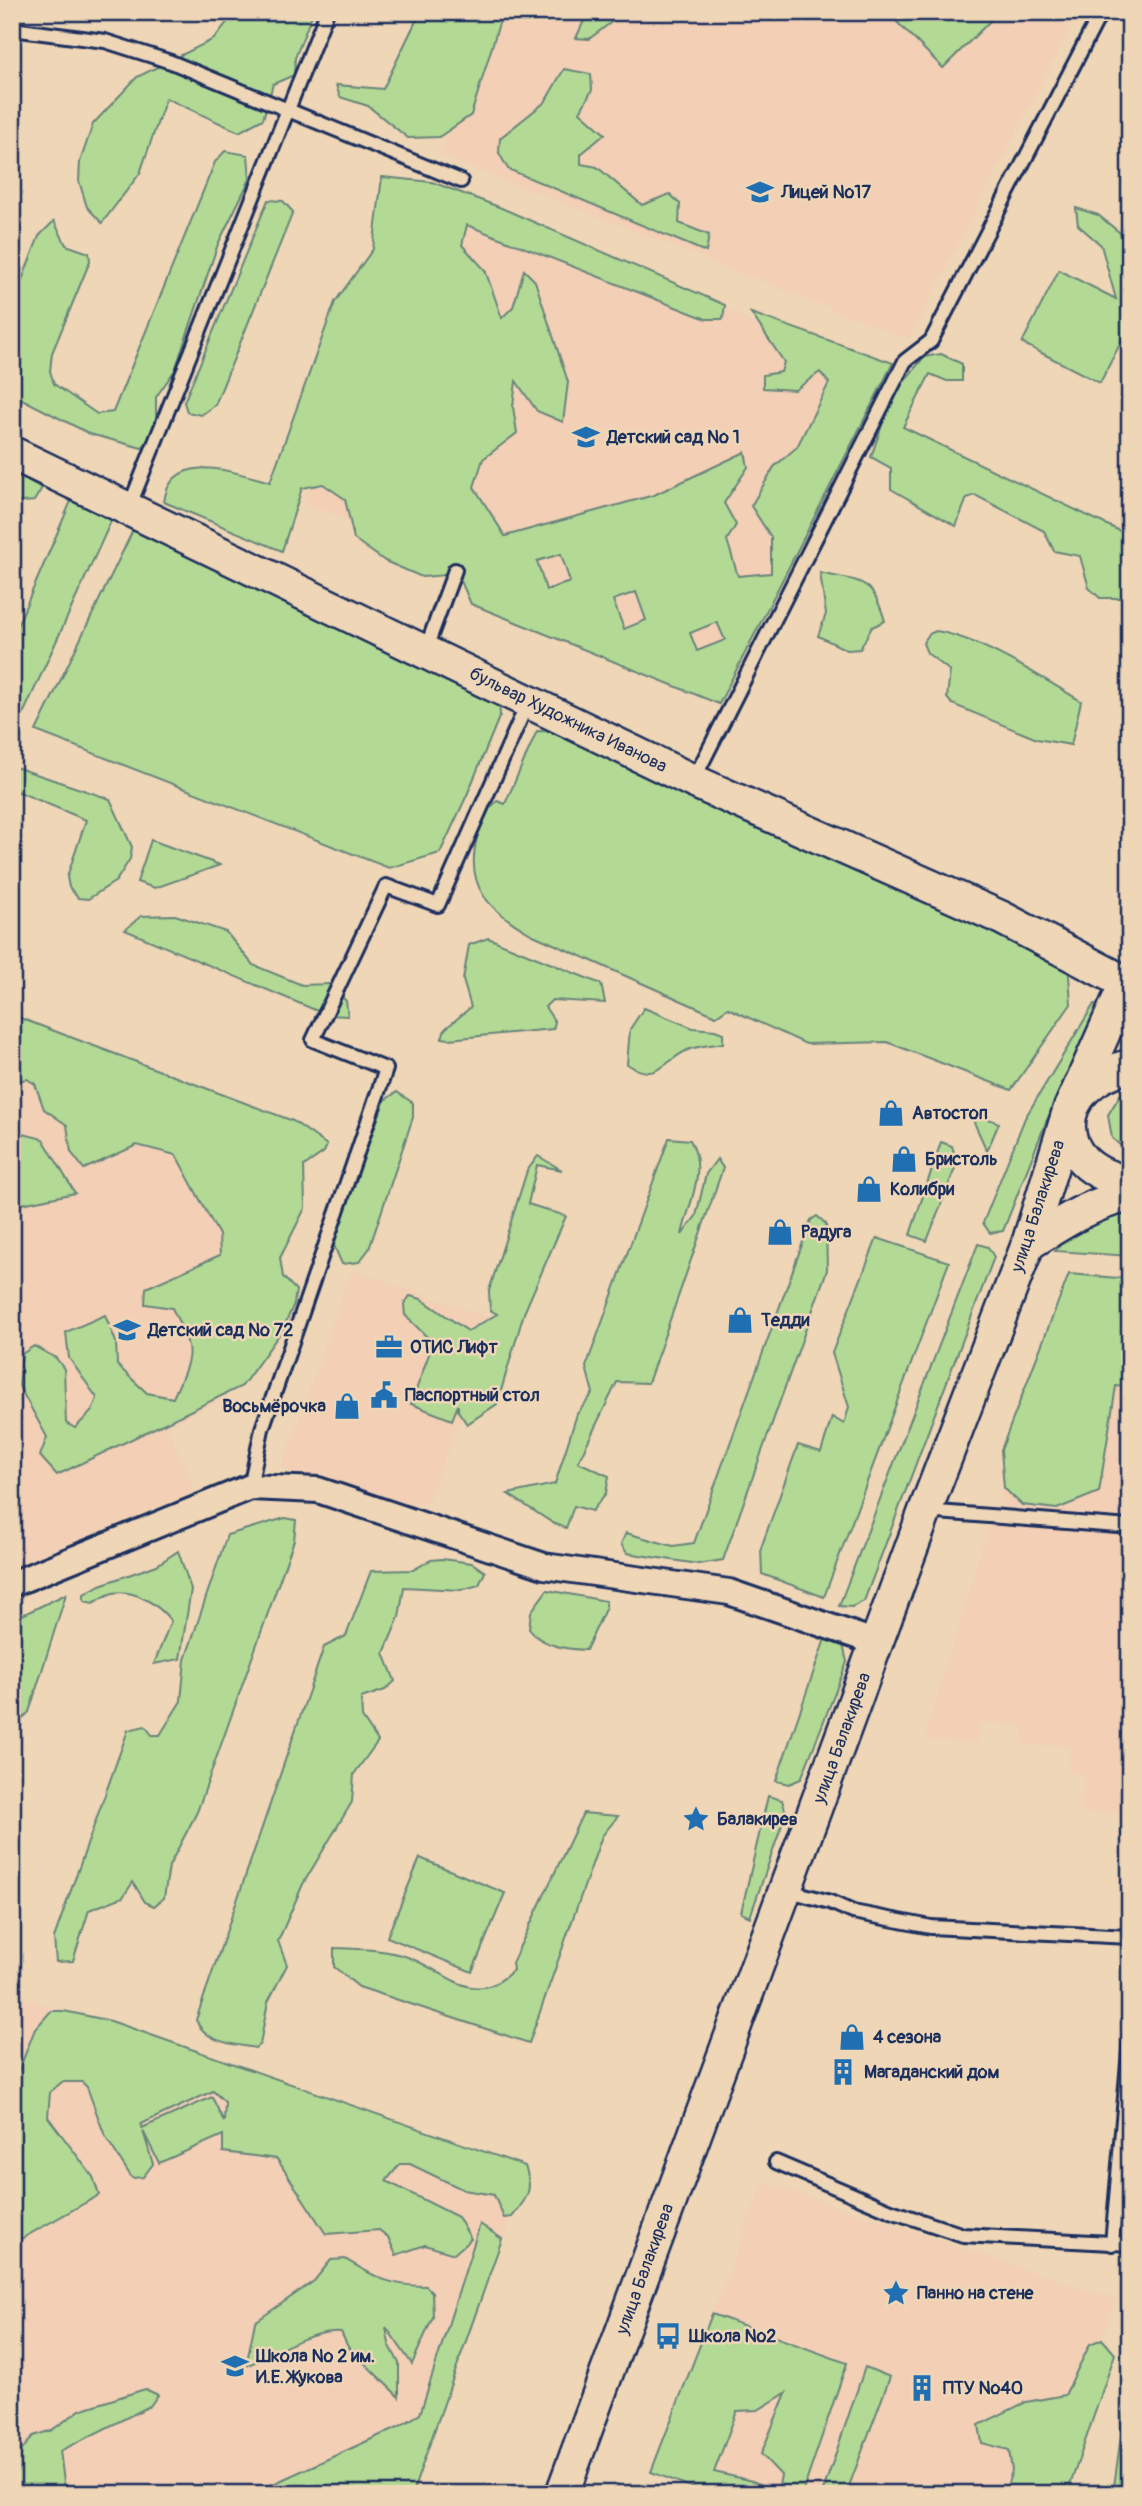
<svg xmlns="http://www.w3.org/2000/svg" width="1142" height="2506" font-family="Pangolin,sans-serif">
<rect width="100%" height="100%" fill="#eed6b6"/>
<filter id="ink" filterUnits="userSpaceOnUse"><feTurbulence type="fractalNoise" baseFrequency=".0143" numOctaves="2"/><feDisplacementMap in="SourceGraphic" scale="14" xChannelSelector="R" yChannelSelector="G"/><feConvolveMatrix kernelMatrix="1 2 1 2 8 2 1 2 1" color-interpolation-filters="sRGB"/></filter>
<g filter="url(#ink)">
<!-- built -->
<g fill="#f2cfb5">
<polygon points="493,12 1078,12 909,339 441,155"/>
<polygon points="446,188 872,374 713,689 304,501"/>
<polygon points="12,1055 295,1181 217,1402 167,1426 195,1492 12,1567"/>
<polygon points="352,1270 498,1321 428,1501 403,1510 282,1468"/>
<polygon points="1116,1386 1130,1387 1130,1814 1082,1811 1084,1774 1070,1773 1071,1746 1023,1744 1023,1726 979,1722 977,1743 925,1739 984,1541 1004,1488 1022,1505 1099,1493"/>
<polygon points="12,1993 520,2189 412,2494 12,2494"/>
<polygon points="764,2182 1115,2299 1051,2494 710,2494 651,2472"/>
</g>
<!-- green -->
<g fill="#b3da95" stroke="#67847a" stroke-width="2" fill-rule="evenodd">
<polygon points="235,12 313,12 295,58 294,75 273,84 263,119 239,132 166,98 140,173 102,223 87,207 79,181 80,162 93,124 137,77 214,39"/>
<polygon points="427,12 500,12 501,17 471,115 439,137 408,138 368,106 340,97 336,85 383,89 416,21"/>
<polygon points="588,12 625,12 589,39 576,38"/>
<polygon points="887,12 999,12 943,68"/>
<polygon points="564,69 591,74 592,90 580,112 605,134 581,154 581,164 597,167 642,205 670,194 680,204 679,223 709,235 706,252 508,169 499,153 500,138 545,102"/>
<polygon points="225,151 248,155 250,179 218,244 175,370 156,397 156,428 142,448 90,434 22,399 12,400 12,306 39,236 54,221 66,245 89,253 90,261 52,353 50,371 54,384 97,414 113,412 215,162"/>
<path d="M382,177L432,182L499,207L725,305L723,319H706L467,225L462,245L485,270L502,318L513,307L524,270L535,281L568,382L563,422L537,411L516,381L513,407L517,433L483,459L474,487L505,536L654,495L745,452L748,467L724,503L736,525L727,540L738,576L771,573V537L751,506L774,467L797,447L829,383L820,372L795,390L763,388V375L781,372L784,362L751,313L893,363L719,704L471,604L458,574L422,577L385,561L354,539L345,499L323,484L302,488L282,551L164,502C171,448 236,473 270,482L335,302L373,249ZM561,554L570,582L546,590L537,561ZM636,592L646,620L624,629L613,600ZM717,622L725,640L697,651L690,633Z"/>
<polygon points="268,200 283,201 293,212 215,405 201,415 187,412 184,402"/>
<polygon points="1076,208 1098,215 1130,241 1130,337 1124,336 1100,383 1022,343 1059,270 1116,299 1101,245 1078,225"/>
<polygon points="941,354 962,364 962,381 947,381 930,374 903,427 1130,536 1130,595 1121,598 1100,598 1089,588 1080,556 1054,551 1044,531 975,495 967,498 956,526 891,489 891,468 871,457 892,396 924,357"/>
<polygon points="12,472 42,488 34,501 12,503"/>
<polygon points="71,501 112,519 19,723 12,721 12,638"/>
<polygon points="134,528 499,701 500,715 467,795 440,853 389,868 36,731"/>
<path d="M820,573C862,583 871,575 885,621L872,627L860,649L847,650L818,636L826,614Z"/>
<path d="M936,631C980,638 1041,677 1081,701L1071,745L1037,739L952,704L947,698L950,671L927,653L923,643L929,634Z"/>
<path d="M537,731L566,732L1068,961L1071,1004L1011,1090L887,1042L806,1044L728,1008L716,1016L531,934C491,911 464,889 477,838C482,820 483,814 497,801L505,804Z"/>
<polygon points="12,766 110,799 132,847 130,859 116,881 88,899 78,898 69,887 67,877 86,820 12,789"/>
<polygon points="151,840 220,865 155,888 137,882"/>
<polygon points="175,915 226,932 253,965 302,985 329,984 346,1001 348,1016 327,1015 125,930 141,916"/>
<polygon points="488,938 601,984 605,1003 552,1000 545,1007 555,1022 553,1029 449,1039 442,1038 445,1029 471,1007 463,980 469,945"/>
<polygon points="1094,1004 1102,1007 1046,1122 1003,1231 990,1233 983,1223 1025,1118"/>
<path d="M644,1008L693,1028L715,1030L723,1033V1043C712,1045 700,1046 690,1049C664,1059 659,1085 627,1064L630,1029Z"/>
<path d="M12,1015L293,1121L327,1145L324,1152L304,1166L305,1208L280,1258L283,1277L296,1290L294,1304L283,1329L242,1386L57,1475L40,1456L47,1437L19,1386L22,1354L34,1346L56,1358L64,1369L66,1423L75,1428L92,1411L97,1398L69,1358L66,1332L105,1315L116,1342L117,1365L147,1393L173,1398C194,1351 194,1353 172,1308L145,1304L146,1288L220,1255L219,1235L176,1155L137,1145L84,1169L71,1152L67,1125L44,1109L35,1084L27,1079L12,1082Z"/>
<polygon points="1130,1090 1130,1154 1112,1138 1108,1115 1120,1095"/>
<polygon points="397,1092 413,1103 413,1117 369,1249 359,1262 342,1264 332,1241 385,1100"/>
<polygon points="973,1113 999,1123 987,1151 972,1118"/>
<polygon points="12,1131 43,1139 75,1193 12,1206"/>
<path d="M669,1138L690,1140C708,1171 688,1204 682,1235L696,1216L706,1174L717,1159L723,1168L648,1383L617,1382L578,1462L609,1476L606,1493L592,1511L574,1506L566,1528L553,1523L508,1494L555,1484L577,1414L593,1393L586,1367Z"/>
<polygon points="941,1142 952,1146 957,1163 927,1241 910,1235"/>
<polygon points="538,1156 562,1170 537,1165 528,1204 566,1216 524,1313 497,1404 467,1424 458,1411 458,1405 452,1420 411,1404 433,1343 405,1315 404,1304 410,1296 421,1299 468,1331 497,1314 490,1310 489,1291 527,1171"/>
<path d="M1123,1214L1130,1217V1256L1055,1251C1077,1224 1089,1218 1123,1214Z"/>
<polygon points="817,1216 826,1224 827,1270 723,1560 698,1564 627,1553 621,1544 626,1533 673,1546 694,1543 811,1220"/>
<polygon points="877,1238 949,1262 824,1597 762,1574 761,1548 798,1445 821,1452 832,1417 844,1424 849,1407 832,1353"/>
<polygon points="978,1244 988,1247 994,1257 864,1601 852,1607 839,1606"/>
<polygon points="1069,1274 1130,1279 1130,1387 1116,1386 1099,1492 1057,1509 1022,1505 1004,1488 1001,1450"/>
<polygon points="285,1518 296,1520 294,1540 197,1812 169,1866 164,1898 154,1906 145,1902 133,1882 123,1897 89,1910 73,1961 56,1962 54,1938 128,1730 145,1726 152,1735 160,1735 181,1701 185,1660 227,1535"/>
<path d="M178,1551L191,1589L180,1659L154,1664L171,1621C159,1605 135,1589 113,1593C107,1594 99,1600 93,1603L84,1601V1594L100,1585L157,1565Z"/>
<path d="M442,1559L472,1563L485,1572L479,1585L461,1590L404,1587L399,1617L384,1653L395,1681L385,1690L361,1698L362,1717L378,1741L354,1774L352,1802L303,1884L278,1941L287,1965L268,2002L260,2044L255,2048C232,2044 206,2043 196,2020L324,1647L346,1636L371,1571L413,1570L431,1560Z"/>
<path d="M547,1590L606,1601V1607L586,1650C565,1649 542,1646 529,1629L531,1612Z"/>
<polygon points="66,1594 29,1712 19,1722 12,1724 12,1620"/>
<polygon points="828,1630 841,1636 847,1662 801,1779 789,1784 776,1781"/>
<polygon points="768,1796 782,1800 786,1813 750,1917 741,1913"/>
<path d="M583,1813L618,1816L602,1836L529,2043L359,1987L334,1967V1948C358,1949 388,1949 410,1958C449,1973 475,2009 513,1970L512,1963Z"/>
<polygon points="420,1858 505,1893 472,1972 387,1937"/>
<path d="M51,2011H64L111,2021L525,2166C534,2191 527,2198 512,2217L504,2218L494,2195L464,2190L410,2164H400L386,2181L458,2217L471,2239L454,2254L425,2245L396,2255L388,2237L379,2230L326,2234L277,2159L223,2152V2135L159,2163L143,2131L153,2164L143,2177L132,2178L105,2136L87,2087L82,2082H62L50,2092L48,2117L93,2177L99,2195L12,2244V2088L35,2029ZM213,2091L225,2102L224,2122L212,2097L142,2128L141,2124Z"/>
<polygon points="480,2224 502,2239 412,2494 251,2494 398,2427 420,2414"/>
<path d="M345,2259C375,2277 389,2286 426,2286L432,2292L433,2317L412,2364L386,2327L389,2344L399,2363V2397L348,2347L341,2332C312,2329 273,2354 246,2366L255,2322L314,2281L331,2260Z"/>
<path d="M712,2314L847,2363L802,2494H710L651,2472ZM786,2393L761,2454L781,2475L778,2491L752,2481L714,2472L737,2411L758,2410Z"/>
<polygon points="1102,2339 1115,2354 1067,2494 1008,2494 1006,2489 1012,2471 1009,2450 982,2443 979,2425 1026,2402 1065,2395 1090,2344"/>
<polygon points="865,2367 890,2377 846,2494 822,2494"/>
<polygon points="1130,2370 1130,2494 1113,2494"/>
<polygon points="145,2389 158,2395 150,2406 60,2451 64,2482 57,2494 20,2494 12,2463 33,2436 52,2430 80,2410"/>
</g>
<g fill="none" stroke-linecap="round" stroke-linejoin="round">
<defs>
<g id="service">
<polyline points="12,29 105,41 171,62 461,181"/>
<polyline points="128,510 327,12"/>
<polyline points="425,651 455,570"/>
<polyline points="694,779 905,361 931,341 1101,12"/>
<polyline points="250,1487 262,1429 386,1069 313,1040 386,886 438,905 528,702"/>
<polyline points="925,1511 1130,1527"/>
<polyline points="786,1890 830,1902 853,1912 931,1927 1130,1937"/>
<polyline points="776,2162 891,2211 963,2235 1130,2244"/>
<polyline points="1112,2244 1130,2040"/>
</g>
<polyline id="minor" points="12,1584 250,1487 318,1490 544,1566 729,1592 877,1643"/>
<g id="tertiary">
<polyline points="12,453 693,781 1002,918 1126,983"/>
<path d="M1130,1066C1050,1083 1047,1169 1130,1182"/>
<path d="M1028,1244C1059,1225 1093,1201 1130,1196"/>
<polyline points="562,2494 925,1511 1028,1244 1069,1111 1126,983"/>
</g>
</defs>
<!-- service casing -->
<use href="#service" stroke="#1b2f5e" stroke-width="18"/>
<!-- minor casing -->
<use href="#minor" stroke="#1b2f5e" stroke-width="30"/>
<!-- tertiary casing -->
<use href="#tertiary" stroke="#1b2f5e" stroke-width="37"/>
<!-- service -->
<use href="#service" stroke="#eed6b6" stroke-width="12"/>
<!-- minor -->
<use href="#minor" stroke="#eed6b6" stroke-width="24"/>
<!-- tertiary -->
<use href="#tertiary" stroke="#eed6b6" stroke-width="32"/>
</g>
</g>
<!-- icons -->
<defs>
<symbol id="school-bare" viewBox="-9 -9 18 18"><path d="M0-5L7-2L0 1L-7-2ZM-4 1L0 2.5L4 1V4Q0 6-4 4Z" fill="#1f6fb2" stroke="#eed6b6" stroke-width="2.5" paint-order="stroke"/></symbol>
<symbol id="shop-bare" viewBox="-9 -9 18 18"><path d="M-5-2.5h2.3a2.7 3.5 0 0 1 5.4 0H5L5.5 6h-11ZM-1.5-2.5h3a1.5 2.3 0 0 0-3 0Z" fill="#1f6fb2" stroke="#eed6b6" stroke-width="2.5" paint-order="stroke"/></symbol>
<symbol id="office-bare" viewBox="-9 -9 18 18"><path d="M-6-3h4V-5.5h4V-3h4V5H-6ZM-1-4.5V-3h2v-1.5ZM-6 0V1H6V0Z" fill="#1f6fb2" stroke="#eed6b6" stroke-width="2.5" paint-order="stroke"/></symbol>
<symbol id="civic-bare" viewBox="-9 -9 18 18"><path d="M-.6-6.5H3V-4.5H.6V-3L4-1V1h2V6H-6V1h2V-1L-.6-3ZM-1.2 2.5V6h2.4V2.5Z" fill="#1f6fb2" stroke="#eed6b6" stroke-width="2.5" paint-order="stroke"/></symbol>
<symbol id="sight-bare" viewBox="-9 -9 18 18"><path d="M0-6L1.8-2.2L6-1.7L2.9 1.2L3.7 5.4L0 3.3L-3.7 5.4L-2.9 1.2L-6-1.7L-1.8-2.2Z" fill="#1f6fb2" stroke="#eed6b6" stroke-width="2.5" paint-order="stroke"/></symbol>
<symbol id="building-bare" viewBox="-9 -9 18 18"><path d="M-4-6H4V6H1V3H-1V6H-4ZM-2.5-4.3h1.7v1.8h-1.7ZM.8-4.3h1.7v1.8H.8ZM-2.5-1h1.7V.8h-1.7ZM.8-1h1.7V.8H.8Z" fill="#1f6fb2" stroke="#eed6b6" stroke-width="2.5" paint-order="stroke"/></symbol>
<symbol id="bus-bare" viewBox="-9 -9 18 18"><path d="M-5-6H5V4H4V6H2V4H-2V6H-4V4H-5ZM-3.5-4V0h7V-4ZM-3.5 1.2v1.5H-2V1.2ZM2 1.2v1.5H3.5V1.2Z" fill="#1f6fb2" stroke="#eed6b6" stroke-width="2.5" paint-order="stroke"/></symbol>
</defs>
<g fill-rule="evenodd">
<use href="#school-bare" x="741" y="173" width="38" height="38"/>
<use href="#school-bare" x="567" y="418" width="38" height="38"/>
<use href="#shop-bare" x="872" y="1094" width="38" height="38"/>
<use href="#shop-bare" x="885" y="1140" width="38" height="38"/>
<use href="#shop-bare" x="850" y="1170" width="38" height="38"/>
<use href="#shop-bare" x="761" y="1213" width="38" height="38"/>
<use href="#shop-bare" x="721" y="1301" width="38" height="38"/>
<use href="#school-bare" x="108" y="1311" width="38" height="38"/>
<use href="#office-bare" x="370" y="1328" width="38" height="38"/>
<use href="#civic-bare" x="365" y="1376" width="38" height="38"/>
<use href="#shop-bare" x="328" y="1387" width="38" height="38"/>
<use href="#sight-bare" x="677" y="1800" width="38" height="38"/>
<use href="#shop-bare" x="833" y="2018" width="38" height="38"/>
<use href="#building-bare" x="824" y="2053" width="38" height="38"/>
<use href="#sight-bare" x="877" y="2274" width="38" height="38"/>
<use href="#bus-bare" x="649" y="2317" width="38" height="38"/>
<use href="#school-bare" x="216" y="2347" width="38" height="38"/>
<use href="#building-bare" x="903" y="2369" width="38" height="38"/>
</g>
<g text-anchor="middle" dominant-baseline="central" stroke-width="5" stroke-linejoin="round" paint-order="stroke">
<!-- poi labels -->
<g font-size="18" font-weight="bold" fill="#1b2f5e" stroke="#eed6b6" text-anchor="start">
<text x="781" y="192">Лицей №17</text>
<text x="607" y="437">Детский сад № 1</text>
<text x="912" y="1113">Автостоп</text>
<text x="925" y="1159">Бристоль</text>
<text x="890" y="1189">Колибри</text>
<text x="801" y="1232">Радуга</text>
<text x="761" y="1320">Тедди</text>
<text x="148" y="1330">Детский сад № 72</text>
<text x="410" y="1347">ОТИС Лифт</text>
<text x="405" y="1395">Паспортный стол</text>
<text x="326" y="1406" text-anchor="end">Восьмёрочка</text>
<text x="717" y="1819">Балакирев</text>
<text x="873" y="2037">4 сезона</text>
<text x="864" y="2072">Магаданский дом</text>
<text x="917" y="2293">Панно на стене</text>
<text x="689" y="2336">Школа №2</text>
<text x="256" y="2356">Школа № 2 им.<tspan x="256" dy="21">И.Е. Жукова</tspan></text>
<text x="943" y="2388">ПТУ №40</text>
</g>
<!-- street labels -->
<g font-size="18" fill="#1b2f5e" stroke="#eed6b6">
<text transform="translate(568 720) rotate(26)">бульвар Художника Иванова</text>
<text transform="translate(1038 1206) rotate(-72)">улица Балакирева</text>
<text transform="translate(842 1738) rotate(-70)">улица Балакирева</text>
<text transform="translate(645 2269) rotate(-70)">улица Балакирева</text>
</g>
</g>
<!-- margin -->
<rect width="1142" height="2506" fill="none" stroke="#eed6b6" stroke-width="42"/>
<rect x="21" y="21" width="1100" height="2464" fill="none" stroke="#1b2f5e" stroke-width="2.5" filter="url(#ink)"/>
</svg>
